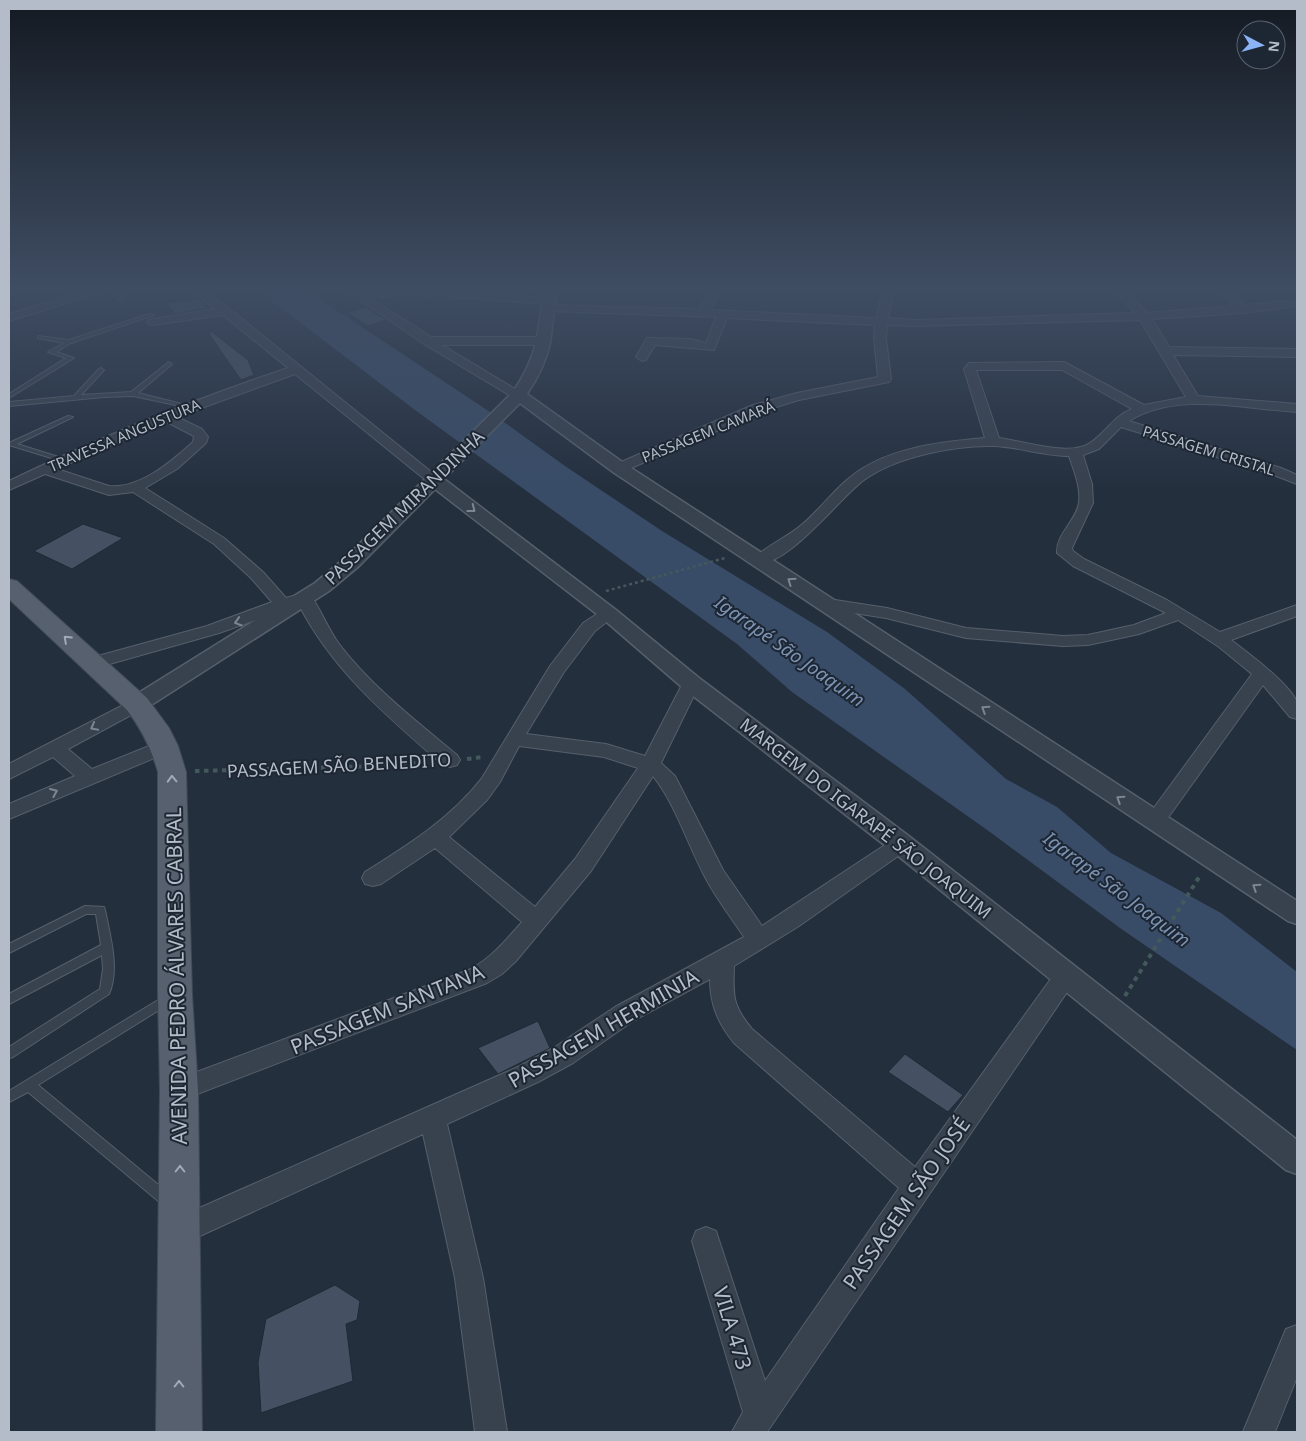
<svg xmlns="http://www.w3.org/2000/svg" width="1306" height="1441" font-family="'Noto Sans',sans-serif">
<rect width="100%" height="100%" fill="#242f3e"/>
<!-- water -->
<polygon fill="#394c67" points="255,288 303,288 490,412 565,466 662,531 827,632 905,689 1006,779 1057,807 1111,853 1221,913 1297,972 1297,1050 1120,928 990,832 792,692 737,644 415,410"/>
<!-- building -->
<g fill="#455162" stroke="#1f2835">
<polygon points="200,299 207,308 175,314 166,303"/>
<polygon points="366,307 386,320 367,326 347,312"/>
<polygon points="211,331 248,360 254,375 241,380 209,334"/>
<polygon points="83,524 123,538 72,569 34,551"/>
<polygon points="538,1021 550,1048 498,1074 478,1048"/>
<polygon points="905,1054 963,1095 948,1112 888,1072"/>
<polygon points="335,1285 360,1301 357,1320 346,1324 353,1381 261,1413 258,1362 266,1319"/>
</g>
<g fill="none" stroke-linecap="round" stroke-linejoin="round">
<defs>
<g id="service">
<polygon points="108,288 113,288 123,298 123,300 119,300"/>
<polygon points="149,314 154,315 71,343 56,352 74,358 9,398 9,394 66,358 48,352 64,343 38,338 38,336 69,340"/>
<polygon points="169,362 172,364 171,365 138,393 190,406 190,408 133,396 104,397 9,406 9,402 74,396 99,369 101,368 104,370 103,371 81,395 131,392"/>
<polygon points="68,416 73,417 17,444 65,459 65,461 61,461 9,445 9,443"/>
<path d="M85,906L104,907L105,910C110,935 120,970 109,994L13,1057L9,1058V1047L100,989L103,969L102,955L9,1004V994L101,945L96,914H86L9,953V944Z"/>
<polygon points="168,994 172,996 174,999 172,1002 38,1085 173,1197 174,1201 173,1205 168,1207 163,1205 28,1092 9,1102 9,1091"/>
</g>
<g id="minor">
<polygon points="92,288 109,288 108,290 9,321 9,314"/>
<path d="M189,288H201L237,315L440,479L438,482H428L295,374L177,417L202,429L208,437L206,443L177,469L145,488L224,538L263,572L286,598L304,593L310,594C321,610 328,629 339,644C372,687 416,721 457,755L460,760L457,765L450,767L443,765C388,717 333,671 299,605L219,633L99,667L93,668L87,667L84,663L87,659L207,626L272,602L251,578L214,544L133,492L109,495L45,474L9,490V481C100,437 192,400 288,368L223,315L153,325L149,324L147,322L149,320L153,319L215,309ZM165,421L192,435L194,437L193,442C172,461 140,489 109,486L57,469Z"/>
<polygon points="343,288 464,292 552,299 554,301 548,304 464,298 367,296 431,337 543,337 549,341 543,345 442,345 525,395 524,398 514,398 424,344"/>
<path d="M712,288H723L710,310L876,318L884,288H894L888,318L914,320L1135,313L1112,288H1123L1147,313L1233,306L1214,288H1226L1245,305L1297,300V306L1244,313L1152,319L1169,347L1297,349V357L1173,355L1198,396L1297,404V412C1244,409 1177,391 1129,421L1281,468L1297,475V484L1271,474L1121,427L1099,449L1083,455L1092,484L1093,503L1072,548L1073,551L1084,559L1167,600L1220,632L1297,605V616L1231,640C1248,653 1286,681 1296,700C1299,705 1297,713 1297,719L1290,717L1263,685L1162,826L1155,828L1148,826L1145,821L1148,816L1252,674L1219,647L1178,620L1139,634L1088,645L1063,646L966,638L886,618L822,608L816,607L814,603L816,599L822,598L887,608L966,628L1063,636L1088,635L1134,625L1166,613L1073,566L1057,553C1056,534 1076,521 1079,503C1081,487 1074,471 1069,456C1044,456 1019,447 994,446C955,445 895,457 864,480C840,497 785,571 754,563L752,560C759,551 788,536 799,527C817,513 830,494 848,479C884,448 939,442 985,438L964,369L969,363L1064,362L1144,405L1186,397L1140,320L914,326L887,325L886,338L891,379L889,382L799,400L763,411L624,471H614L612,468L614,465L753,405L797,393L878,377L874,338L875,325L727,318L714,350L655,345L646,360L642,361L636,357L647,338L691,339L706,343L716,317L547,311L541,308L547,305L699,309ZM976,370H1062L1132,409C1112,417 1107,432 1090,443C1069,457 1023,441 999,438Z"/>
<path d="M609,609L615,610L617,614L595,631L564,672L526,734L606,744L645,756L685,679L691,677L697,679L700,683L661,763L675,776L723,870L762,926L894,839L901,836L908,839L911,844L908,849L799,926L734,966C733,995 732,1005 752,1029L915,1167L1058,969L1066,966L1074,969L1078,976L767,1432H732L743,1412L692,1241L696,1231L706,1227L716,1231L765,1381L899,1188L734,1043C718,1023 710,1005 710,979L633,1021L573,1063L538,1082L447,1124L483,1278L507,1432H475L455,1278L423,1134L180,1245L170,1241L166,1231L170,1221L520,1066L555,1047L615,1007L744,937C731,917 715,897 704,875C687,843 676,805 653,776L591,871L516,961L502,974L487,983L179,1101L170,1098L166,1090L170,1082L471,969C492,957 506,940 522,922L435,848L381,884L373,886L365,884L362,878L365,872C408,845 450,819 482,778L550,666L583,623L603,610ZM519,746L604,757L638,768L575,859L535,907L449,837L487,800L500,782Z"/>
<polygon points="137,698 144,700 146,704 144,708 68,749 92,769 164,740 171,741 174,746 171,751 9,819 9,804 75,776 53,757 9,779 9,764"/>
<polygon points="1297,1325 1297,1377 1275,1432 1243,1432 1286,1329"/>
</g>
<path id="tertiary" d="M546,288H559C553,306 553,325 550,343C546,361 538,378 527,394L625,464L1297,901V924L1288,921L613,472L520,403L444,479L616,610L699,678L910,837L1297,1140V1174L1286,1170L892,851L683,688L602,618L435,489L359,566L329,591L145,709L137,711L129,709L126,704L129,699L315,583L345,558L513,392C523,377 532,360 536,342C540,324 540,306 546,288Z"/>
<path id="primary" d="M9,579L17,581L147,698L169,728L178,746L186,772L192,995L198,1090L202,1432H156L160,1090L158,995V772C151,748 142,730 127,710L9,599Z"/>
</defs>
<!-- service casing -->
<use href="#service" stroke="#565f6c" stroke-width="2"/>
<!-- minor casing -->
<use href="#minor" stroke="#565f6c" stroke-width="2"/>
<!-- tertiary casing -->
<use href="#tertiary" stroke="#565f6c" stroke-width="3"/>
<!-- primary casing -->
<use href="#primary" stroke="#414a57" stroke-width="2"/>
<!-- path-far1 -->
<polyline stroke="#44595c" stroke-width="2.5" stroke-dasharray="3 3" stroke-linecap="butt" points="606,591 725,558"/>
<!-- path -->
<g stroke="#44595c" stroke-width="4" stroke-dasharray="4.5 4.5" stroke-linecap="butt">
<polyline points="467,759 483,757"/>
<polyline points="195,771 384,766 426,762"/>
<polyline points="1125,996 1201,874"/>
</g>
<!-- service -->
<use href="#service" fill="#38414e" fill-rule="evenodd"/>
<!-- minor -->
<use href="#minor" fill="#38414e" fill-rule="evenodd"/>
<!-- tertiary -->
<use href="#tertiary" fill="#38414e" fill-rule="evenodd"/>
<!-- primary -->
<use href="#primary" fill="#56606e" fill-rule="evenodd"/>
</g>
<!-- one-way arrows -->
<defs><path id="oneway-chevron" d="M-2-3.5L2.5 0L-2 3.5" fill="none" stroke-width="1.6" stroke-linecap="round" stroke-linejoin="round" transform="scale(1.25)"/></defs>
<g stroke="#7c8592">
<use href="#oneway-chevron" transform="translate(472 509) rotate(38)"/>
<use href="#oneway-chevron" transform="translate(791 581) rotate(-145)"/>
<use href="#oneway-chevron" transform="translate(238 622) rotate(163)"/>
<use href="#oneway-chevron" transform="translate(985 709) rotate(-147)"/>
<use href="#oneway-chevron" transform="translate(94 727) rotate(152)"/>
<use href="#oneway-chevron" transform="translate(54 792) rotate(-23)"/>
<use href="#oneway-chevron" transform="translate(1120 799) rotate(-147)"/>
<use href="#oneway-chevron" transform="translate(1256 887) rotate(-147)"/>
</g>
<g stroke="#a1aab7">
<use href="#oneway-chevron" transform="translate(67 639) rotate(-137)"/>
<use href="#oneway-chevron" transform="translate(172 779) rotate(-92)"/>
<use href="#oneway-chevron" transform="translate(180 1169) rotate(-90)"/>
<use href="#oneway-chevron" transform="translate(179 1384) rotate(-90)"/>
</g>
<!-- sky -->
<linearGradient id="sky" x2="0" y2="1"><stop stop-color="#141a22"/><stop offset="0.59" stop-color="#3f4d63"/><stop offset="1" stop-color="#3f4d63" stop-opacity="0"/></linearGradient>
<rect width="1306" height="490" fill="url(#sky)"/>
<g text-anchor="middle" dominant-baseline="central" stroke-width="4" stroke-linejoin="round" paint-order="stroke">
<!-- far-street labels -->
<g font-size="15" fill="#b4bcc9" stroke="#1d2633">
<text transform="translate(708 431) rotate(-22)">PASSAGEM CAMARÁ</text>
<text transform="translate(124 435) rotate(-23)">TRAVESSA ANGUSTURA</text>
<text transform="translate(1209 450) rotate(17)">PASSAGEM CRISTAL</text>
</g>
<!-- street labels -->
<g font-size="18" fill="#b4bcc9" stroke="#1d2633">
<text transform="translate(404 507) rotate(-44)">PASSAGEM MIRANDINHA</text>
<text transform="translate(339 765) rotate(-3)">PASSAGEM SÃO BENEDITO</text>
<text transform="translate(866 818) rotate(38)">MARGEM DO IGARAPÉ SÃO JOAQUIM</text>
</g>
<!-- water labels -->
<g font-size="19" font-style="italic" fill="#7c92b1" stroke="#1d2633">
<text transform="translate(790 651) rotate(35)">Igarapé São Joaquim</text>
<text transform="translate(1117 889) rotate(37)">Igarapé São Joaquim</text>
</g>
<!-- near-street labels -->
<g font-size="21" fill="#b4bcc9" stroke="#1d2633">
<text transform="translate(176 976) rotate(-91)">AVENIDA PEDRO ÁLVARES CABRAL</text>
<text transform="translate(387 1009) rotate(-22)">PASSAGEM SANTANA</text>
<text transform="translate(603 1028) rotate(-30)">PASSAGEM HERMINIA</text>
<text transform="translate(906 1203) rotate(-55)">PASSAGEM SÃO JOSÉ</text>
<text transform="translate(733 1328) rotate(73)">VILA 473</text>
</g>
</g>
<!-- border -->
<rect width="1306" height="1441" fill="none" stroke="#b4bcc9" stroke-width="20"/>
<!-- north arrow -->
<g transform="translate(1261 45) rotate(96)"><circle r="24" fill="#1d2633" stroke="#59626f"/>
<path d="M0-4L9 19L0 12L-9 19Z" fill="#8ab4f8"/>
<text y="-8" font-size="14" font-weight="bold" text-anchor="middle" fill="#b4bcc9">N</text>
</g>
</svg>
